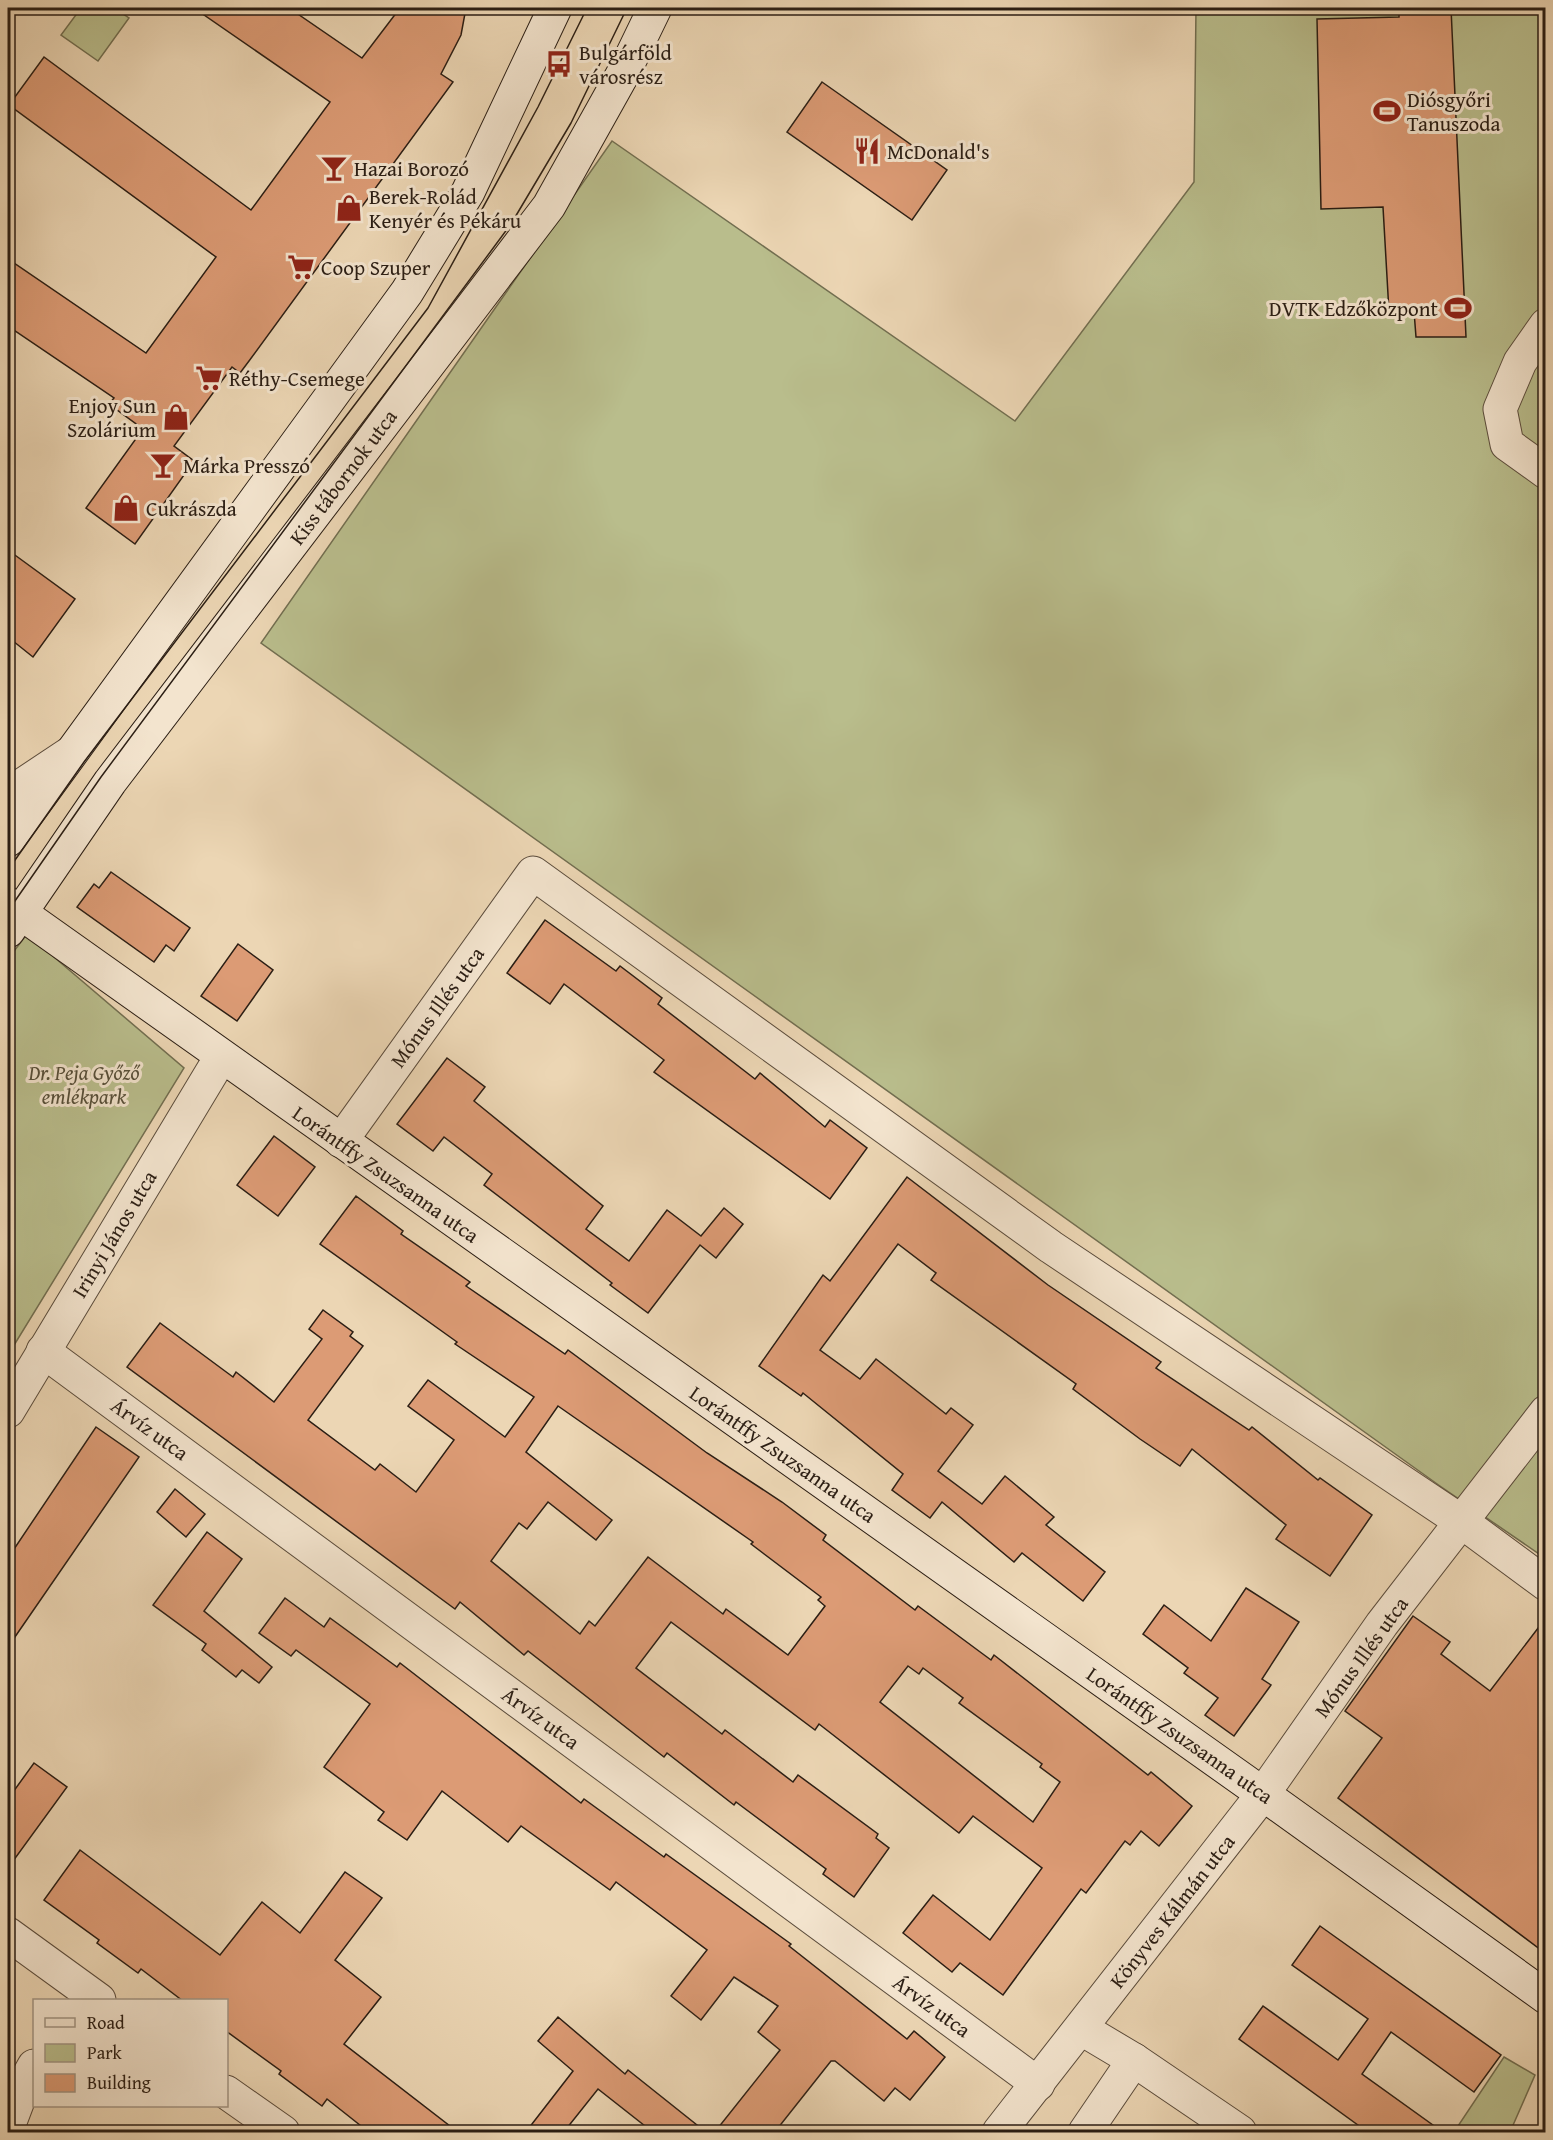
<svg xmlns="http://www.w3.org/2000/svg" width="1553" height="2140" font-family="'Gentium Book Plus',serif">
<rect width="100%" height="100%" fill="#ecd6b4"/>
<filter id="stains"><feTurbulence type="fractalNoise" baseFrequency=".00333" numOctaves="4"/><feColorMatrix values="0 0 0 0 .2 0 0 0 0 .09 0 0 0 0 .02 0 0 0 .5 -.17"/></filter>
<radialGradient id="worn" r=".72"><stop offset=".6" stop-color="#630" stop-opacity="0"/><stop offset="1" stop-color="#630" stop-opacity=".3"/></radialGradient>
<!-- green -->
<g fill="#b9bd8c" stroke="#726e50" stroke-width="1.5">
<polygon points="81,8 114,8 129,18 98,61 61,35"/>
<polygon points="1196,8 1545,8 1545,1558 1440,1486 261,643 612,141 1015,421 1194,182"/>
<polygon points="27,934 184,1068 8,1355 8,959"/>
<polygon points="1504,2057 1535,2075 1510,2132 1454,2132"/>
</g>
<!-- building -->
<g fill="#dc9b75" stroke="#2b1e14" stroke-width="1.5" fill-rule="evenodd">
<polygon points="194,8 289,8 362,58 400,8 466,8 461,35 441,74 453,82 249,361 240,373 232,367 174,446 194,461 135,544 86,508 143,429 109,404 114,398 8,326 8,259 146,353 216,257 9,105 44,57 251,210 330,102"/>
<polygon points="1399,8 1451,8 1466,337 1416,337 1414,311 1389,312 1383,207 1321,209 1317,19 1399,17"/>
<polygon points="822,82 947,170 912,220 787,132"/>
<polygon points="8,550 75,599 33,657 8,637"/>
<polygon points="111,872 190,928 174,951 166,945 154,962 77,907 94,884 99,888"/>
<polygon points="545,920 616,971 620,966 662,998 658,1004 755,1079 760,1073 825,1127 830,1120 867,1148 830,1199 654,1072 664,1060 564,984 550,1004 507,973"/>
<polygon points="238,944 273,970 237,1021 201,996"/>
<polygon points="447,1058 485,1087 474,1101 603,1206 586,1229 629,1261 667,1210 701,1236 724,1208 743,1224 716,1258 700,1245 648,1313 610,1285 612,1283 484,1185 492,1174 444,1137 433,1151 397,1124"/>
<polygon points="274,1136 315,1167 278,1216 237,1185"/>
<polygon points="907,1177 1048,1285 1161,1362 1156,1368 1249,1430 1252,1427 1318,1480 1320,1478 1372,1515 1330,1576 1276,1539 1286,1525 1192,1449 1180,1466 1140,1439 1073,1389 1076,1384 931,1280 936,1273 898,1244 820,1350 860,1379 876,1359 946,1414 951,1408 973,1425 938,1471 982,1504 1005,1476 1054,1517 1046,1525 1105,1572 1083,1601 1022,1553 1014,1562 942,1502 930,1518 892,1490 903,1474 803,1393 801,1396 759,1366 823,1275 830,1281"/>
<path d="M356,1196L403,1231L401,1234L470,1282L466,1286L565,1354L568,1350L707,1453L782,1502L826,1535L823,1540L915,1610L918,1606L991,1660L994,1655L1148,1775L1151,1772L1192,1806L1159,1846L1141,1831L1130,1845L1125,1841L1086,1893L1081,1889L1003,1995L960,1963L952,1972L903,1933L933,1895L990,1940L1042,1868L973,1816L959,1833L819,1724L815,1730L671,1622L636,1668L722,1734L725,1730L793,1782L798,1775L878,1834L876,1838L889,1848L854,1897L823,1874L826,1869L736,1802L734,1805L667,1753L664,1757L528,1651L524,1655L460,1602L455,1609L127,1367L160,1323L233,1377L236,1372L274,1402L322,1339L309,1329L323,1310L353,1332L350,1336L363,1346L308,1420L375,1470L380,1464L416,1492L454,1440L408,1406L428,1380L505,1437L534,1397L455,1344L457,1342L320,1244ZM558,1406L753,1542L751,1544L821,1597L818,1600L825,1606L788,1655L726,1609L723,1614L648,1557L595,1626L589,1621L580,1634L491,1561L519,1523L527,1529L548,1502L596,1540L612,1520L526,1452ZM908,1666L919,1674L923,1668L963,1698L959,1703L1042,1764L1040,1767L1060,1782L1033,1822L880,1702Z"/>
<polygon points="96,1427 139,1457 8,1647 8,1558"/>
<polygon points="175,1489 205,1514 186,1537 157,1512"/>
<polygon points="207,1532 242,1559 204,1611 272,1667 259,1683 242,1670 236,1677 202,1650 206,1644 153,1605"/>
<polygon points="1246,1588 1299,1622 1262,1679 1271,1685 1234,1736 1205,1715 1218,1698 1184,1673 1188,1668 1143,1634 1164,1605 1211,1641"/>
<polygon points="285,1598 324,1627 330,1618 397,1667 400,1663 581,1803 584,1799 664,1857 666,1854 791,1944 789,1946 907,2039 914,2031 945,2057 910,2100 895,2088 884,2101 835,2061 831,2061 774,2133 714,2133 780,2050 758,2032 778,2006 734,1977 701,2020 671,1996 707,1950 616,1882 610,1890 521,1826 508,1842 442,1791 407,1840 378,1820 384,1812 324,1767 370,1704 296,1650 291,1656 259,1633"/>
<polygon points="1413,1616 1450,1642 1441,1654 1490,1691 1545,1619 1545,1953 1338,1798 1382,1738 1345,1711"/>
<polygon points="34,1763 67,1787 8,1868 8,1799"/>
<polygon points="80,1850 220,1955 262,1902 300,1933 345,1872 382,1898 335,1960 381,1997 344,2044 459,2133 370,2133 327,2099 322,2106 279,2074 281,2071 226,2031 226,2001 183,2001 141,1969 138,1973 97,1943 99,1940 44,1900"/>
<polygon points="1320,1926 1501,2055 1474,2092 1391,2032 1362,2074 1444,2133 1369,2133 1239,2039 1263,2006 1338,2060 1368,2019 1292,1965"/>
<polygon points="558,2017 625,2074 628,2070 707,2133 654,2133 598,2089 563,2133 525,2133 573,2071 538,2041"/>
</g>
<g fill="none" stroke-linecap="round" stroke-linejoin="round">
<defs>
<g id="minor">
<polyline points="1546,325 1520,362 1500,409 1507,444 1546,472"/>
<polyline points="341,1141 533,873 1051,1247 1462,1522 1546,1584"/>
<polyline points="43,1351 1038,2084"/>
<polyline points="8,1411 221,1057"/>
<polyline points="8,1934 99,2000"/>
<polyline points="1082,2029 1134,2060 1240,2132"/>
<polyline points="226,2092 283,2132"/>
<polyline points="8,2127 25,2082 34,2066"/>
<polyline points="999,2132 1263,1794 1382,1624 1546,1412"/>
<polyline points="1085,2132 1134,2060"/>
</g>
<polyline id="tertiary" points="8,792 15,790 69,754"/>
<g id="secondary">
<polyline points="8,840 407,292 468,192 555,8"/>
<polyline points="8,904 1263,1794 1546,1997"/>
<polyline points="8,931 110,782 549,206 625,70 655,8"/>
</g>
</defs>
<!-- minor casing -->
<use href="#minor" stroke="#5b4c3c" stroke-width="35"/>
<!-- tertiary casing -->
<use href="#tertiary" stroke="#5b4c3c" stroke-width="35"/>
<!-- secondary casing -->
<use href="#secondary" stroke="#2b1e14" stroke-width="35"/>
<!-- minor -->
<use href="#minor" stroke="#f3e4ce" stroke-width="33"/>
<!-- tertiary -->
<use href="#tertiary" stroke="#f3e4ce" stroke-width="33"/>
<!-- secondary -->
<use href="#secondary" stroke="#f3e4ce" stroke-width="33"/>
<!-- tram -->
<g stroke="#2b1e14" stroke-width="1.5">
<polyline points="8,870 84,762 428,308 538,107 587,8"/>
<polyline points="8,911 101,777 511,224 571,123 627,8"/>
</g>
</g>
<!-- icons -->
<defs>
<symbol id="bus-bare" viewBox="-9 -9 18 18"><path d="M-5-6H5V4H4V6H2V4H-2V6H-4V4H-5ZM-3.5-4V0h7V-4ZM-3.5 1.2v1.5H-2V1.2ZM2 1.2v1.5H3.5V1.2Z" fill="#8f2418" stroke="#f3e4ce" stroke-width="2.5" paint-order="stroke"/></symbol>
<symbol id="stadium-bare" viewBox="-9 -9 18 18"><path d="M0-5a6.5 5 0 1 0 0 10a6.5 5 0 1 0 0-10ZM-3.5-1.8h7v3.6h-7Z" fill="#8f2418" stroke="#f3e4ce" stroke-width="2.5" paint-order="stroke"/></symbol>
<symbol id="restaurant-bare" viewBox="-9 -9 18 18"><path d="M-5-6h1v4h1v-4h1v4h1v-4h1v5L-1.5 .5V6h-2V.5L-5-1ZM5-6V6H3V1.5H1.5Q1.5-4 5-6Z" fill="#8f2418" stroke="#f3e4ce" stroke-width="2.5" paint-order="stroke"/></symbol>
<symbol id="bar-bare" viewBox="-9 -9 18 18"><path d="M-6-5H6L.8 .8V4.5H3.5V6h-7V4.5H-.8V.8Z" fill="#8f2418" stroke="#f3e4ce" stroke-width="2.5" paint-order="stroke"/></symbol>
<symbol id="shop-bare" viewBox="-9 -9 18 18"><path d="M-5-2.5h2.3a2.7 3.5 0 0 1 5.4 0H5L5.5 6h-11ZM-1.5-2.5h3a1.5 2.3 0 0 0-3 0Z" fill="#8f2418" stroke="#f3e4ce" stroke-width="2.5" paint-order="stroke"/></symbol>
<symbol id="supermarket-bare" viewBox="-9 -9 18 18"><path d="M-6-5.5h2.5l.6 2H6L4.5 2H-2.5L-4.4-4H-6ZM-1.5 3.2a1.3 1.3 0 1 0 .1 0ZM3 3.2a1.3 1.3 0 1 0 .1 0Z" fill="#8f2418" stroke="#f3e4ce" stroke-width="2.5" paint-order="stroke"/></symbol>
</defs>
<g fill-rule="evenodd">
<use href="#bus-bare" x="540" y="45" width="38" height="38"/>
<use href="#stadium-bare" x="1368" y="92" width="38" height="38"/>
<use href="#restaurant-bare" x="848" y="132" width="38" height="38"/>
<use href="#bar-bare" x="315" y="149" width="38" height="38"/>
<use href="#shop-bare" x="330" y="189" width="38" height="38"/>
<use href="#supermarket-bare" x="282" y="248" width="38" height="38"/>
<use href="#stadium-bare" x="1439" y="289" width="38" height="38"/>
<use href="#supermarket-bare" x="190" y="359" width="38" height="38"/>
<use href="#shop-bare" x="157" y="398" width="38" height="38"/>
<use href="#bar-bare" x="144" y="446" width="38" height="38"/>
<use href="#shop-bare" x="107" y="489" width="38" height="38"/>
</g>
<g text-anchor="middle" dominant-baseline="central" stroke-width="6" stroke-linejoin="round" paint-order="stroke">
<!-- poi labels -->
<g font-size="21" fill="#2b1e14" stroke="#f3e4ce" text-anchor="start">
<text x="579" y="52">Bulgárföld<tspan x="579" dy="24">városrész</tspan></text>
<text x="1407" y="99">Diósgyőri<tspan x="1407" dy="24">Tanuszoda</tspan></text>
<text x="887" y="151">McDonald's</text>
<text x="354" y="168">Hazai Borozó</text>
<text x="369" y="196">Berek-Rolád<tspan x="369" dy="24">Kenyér és Pékáru</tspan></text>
<text x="321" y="267">Coop Szuper</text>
<text x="1438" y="308" text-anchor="end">DVTK Edzőközpont</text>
<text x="229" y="378">Réthy-Csemege</text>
<text x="156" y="405" text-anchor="end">Enjoy Sun<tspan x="156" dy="24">Szolárium</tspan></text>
<text x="183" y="465">Márka Presszó</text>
<text x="146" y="508">Cukrászda</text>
</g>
<!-- street labels -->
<g font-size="21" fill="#2b1e14" stroke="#f3e4ce">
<text transform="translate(343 477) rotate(-53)">Kiss tábornok utca</text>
<text transform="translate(437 1007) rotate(-54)">Mónus Illés utca</text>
<text transform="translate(386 1174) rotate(35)">Lorántffy Zsuzsanna utca</text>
<text transform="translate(114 1234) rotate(-59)">Irinyi János utca</text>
<text transform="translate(150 1429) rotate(36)">Árvíz utca</text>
<text transform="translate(783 1454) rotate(35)">Lorántffy Zsuzsanna utca</text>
<text transform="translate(1361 1657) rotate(-54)">Mónus Illés utca</text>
<text transform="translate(541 1718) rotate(36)">Árvíz utca</text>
<text transform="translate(1180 1735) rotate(35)">Lorántffy Zsuzsanna utca</text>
<text transform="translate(1172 1911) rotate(-52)">Könyves Kálmán utca</text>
<text transform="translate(932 2006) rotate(36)">Árvíz utca</text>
</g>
<!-- park labels -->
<g font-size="21" font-style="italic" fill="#564e38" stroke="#f3e4ce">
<text x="84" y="1072">Dr. Peja Győző<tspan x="84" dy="24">emlékpark</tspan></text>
</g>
</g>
<!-- margin -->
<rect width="1553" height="2140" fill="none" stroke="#ecd6b4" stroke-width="30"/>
<rect x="9" y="9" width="1535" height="2122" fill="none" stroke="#2b1e14" stroke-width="3"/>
<rect x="15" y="15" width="1523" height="2110" fill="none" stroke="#2b1e14" stroke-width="1.5"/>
<!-- legend -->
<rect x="33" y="1999" width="195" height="108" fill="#f3e4ce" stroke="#a39584" stroke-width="1.5"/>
<rect x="45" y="2018" width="30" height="9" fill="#f3e4ce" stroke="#a39584" stroke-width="1.5"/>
<text x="87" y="2029" font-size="18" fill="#2b1e14">Road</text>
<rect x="45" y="2044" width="30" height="18" fill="#b9bd8c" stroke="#a39584" stroke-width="1.5"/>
<text x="87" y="2059" font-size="18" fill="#2b1e14">Park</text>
<rect x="45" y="2074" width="30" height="18" fill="#dc9b75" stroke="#a39584" stroke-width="1.5"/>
<text x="87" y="2089" font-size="18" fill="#2b1e14">Building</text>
<rect width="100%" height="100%" filter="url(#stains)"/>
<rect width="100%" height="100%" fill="url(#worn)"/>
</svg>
